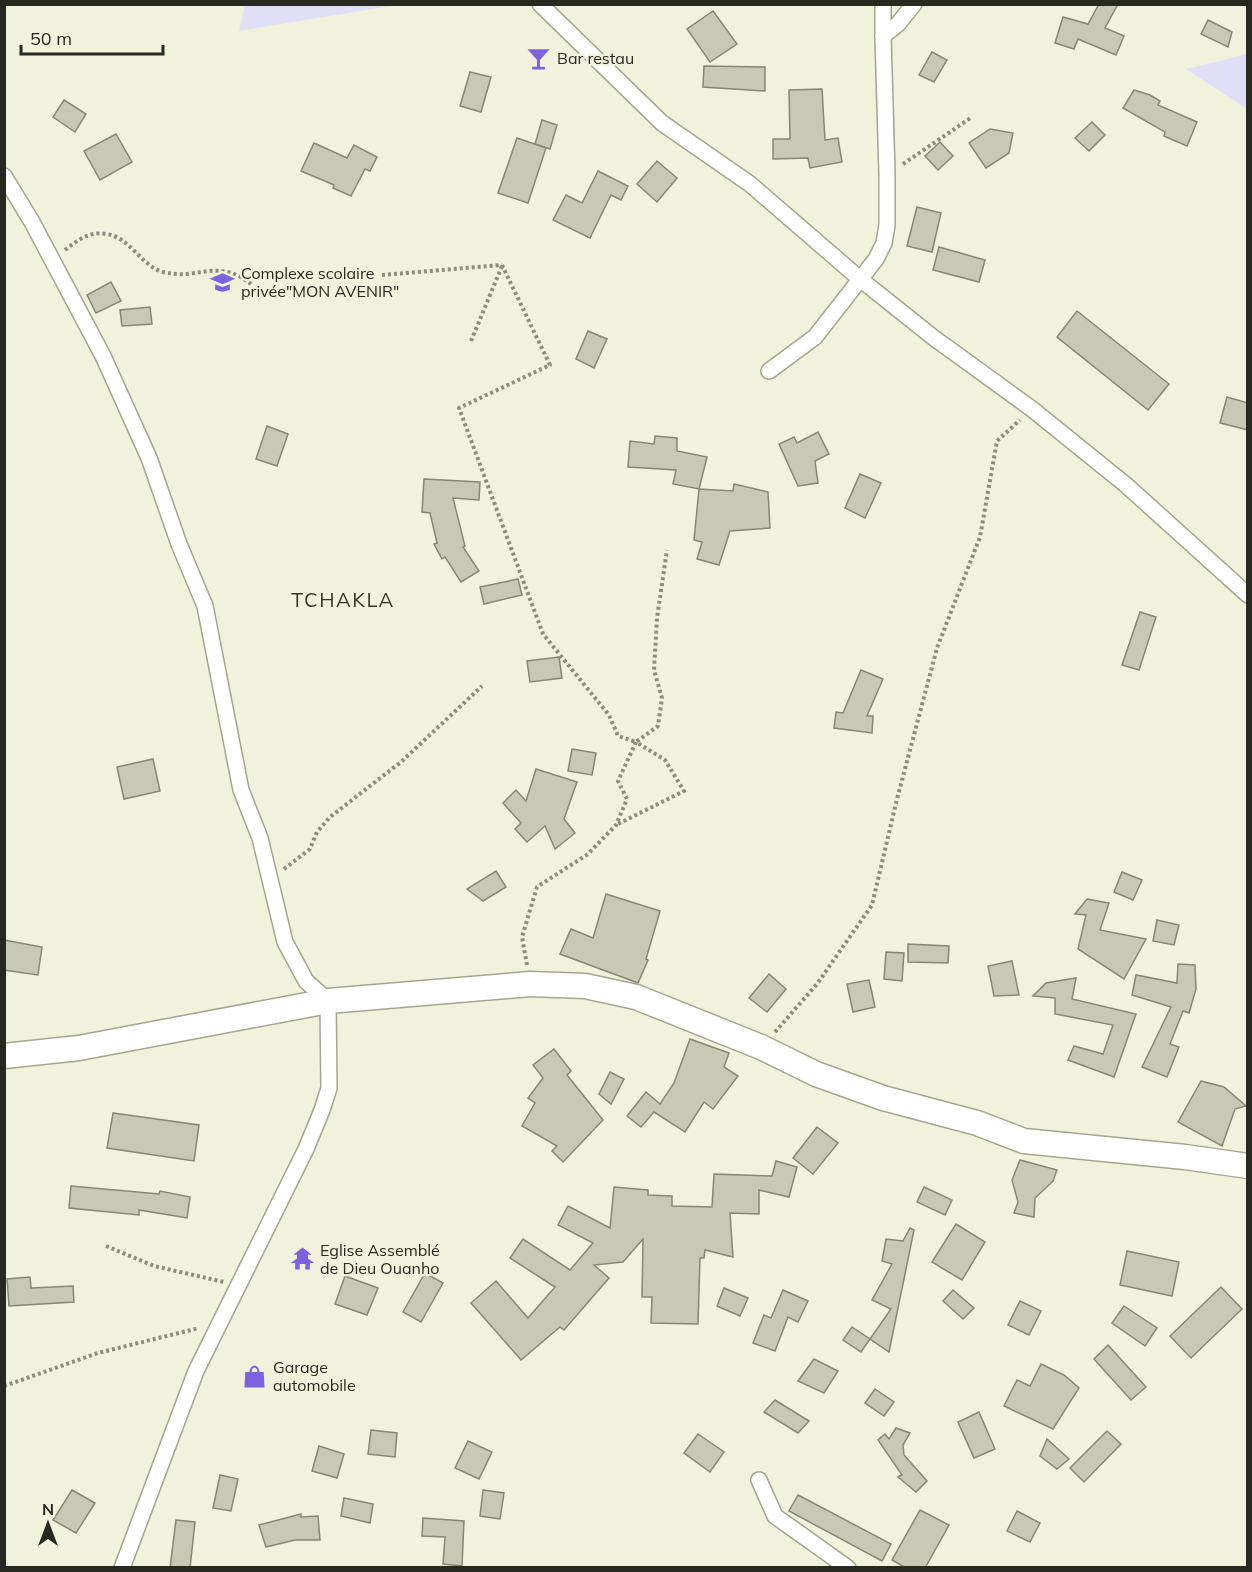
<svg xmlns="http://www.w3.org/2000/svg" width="1252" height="1572" font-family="Mulish,sans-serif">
<rect width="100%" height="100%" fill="#f0f2db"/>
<!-- green -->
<g fill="#e1dff7">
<polygon points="245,5 245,4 397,5 239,31"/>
<polygon points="1247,54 1247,109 1186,69"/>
</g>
<!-- building -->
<g fill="#c7c9b2" stroke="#858772" stroke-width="1.5">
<polygon points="1099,4 1118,4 1105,28 1124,36 1116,55 1078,39 1074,49 1055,43 1063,17 1088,24"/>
<polygon points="713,11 737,44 710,62 687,29"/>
<polygon points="1208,20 1232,32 1228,47 1201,34"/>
<polygon points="932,52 947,60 934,82 919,75"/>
<polygon points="704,66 765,67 765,91 703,87"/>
<polygon points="470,72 491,77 481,112 460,106"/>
<polygon points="822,89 825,140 838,138 842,162 810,168 808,158 773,159 773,139 790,139 789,90"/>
<polygon points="1134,90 1150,95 1160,101 1158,105 1197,122 1187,146 1164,136 1165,132 1123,108"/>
<polygon points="64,100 86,114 75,132 53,117"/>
<polygon points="542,120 557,125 550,149 535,144"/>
<polygon points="1092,122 1105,135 1089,151 1075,138"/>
<polygon points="990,129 1013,133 1009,153 986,168 969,143"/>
<polygon points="116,134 132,162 100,180 84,151"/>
<polygon points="517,138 546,148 528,203 498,193"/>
<polygon points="940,142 953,156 938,170 925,156"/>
<polygon points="314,143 347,158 354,145 377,157 370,171 365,169 351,196 333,188 334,185 301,171"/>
<polygon points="657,161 677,178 657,202 637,184"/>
<polygon points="598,171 628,186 621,200 611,195 590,238 553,220 566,195 582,203"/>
<polygon points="917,207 941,213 932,252 907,246"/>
<polygon points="939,247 985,260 979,282 933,270"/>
<polygon points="111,282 121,301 96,313 87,295"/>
<polygon points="150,307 152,324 122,326 120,310"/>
<polygon points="1077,311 1169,384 1148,410 1057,337"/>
<polygon points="588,331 607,339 594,368 576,359"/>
<polygon points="1227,397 1248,403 1248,430 1220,423"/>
<polygon points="267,426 288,434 277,466 256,459"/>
<polygon points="818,432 829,454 815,461 818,483 798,486 779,444 794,437 797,443"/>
<polygon points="655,436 677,438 677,451 707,457 699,489 673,484 676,470 628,467 630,441 654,444"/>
<polygon points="860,474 881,483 865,518 845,508"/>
<polygon points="424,479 480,482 479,500 453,498 465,546 463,547 479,571 461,582 445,557 442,559 434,544 437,543 430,513 422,512"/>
<polygon points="734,484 768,492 770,528 730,531 719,565 697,559 702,542 694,540 699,489 733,491"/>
<polygon points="518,579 522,595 484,604 480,587"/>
<polygon points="1140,612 1156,617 1139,670 1122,665"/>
<polygon points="559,657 562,678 530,682 527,661"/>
<polygon points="861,670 883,679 867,716 873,716 872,733 834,728 836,712 843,713"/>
<polygon points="572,749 596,753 592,775 568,771"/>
<polygon points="153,759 160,791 124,799 117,767"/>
<polygon points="536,769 577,782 564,819 575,833 555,849 545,826 527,842 515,829 521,823 503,803 516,790 526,801"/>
<polygon points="496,871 506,887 483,901 467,889"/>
<polygon points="1122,872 1142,880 1133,900 1114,892"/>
<polygon points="606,894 660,911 646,959 648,960 638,983 560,954 571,929 593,938"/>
<polygon points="1087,899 1109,903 1100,930 1146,939 1124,979 1078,949 1086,915 1075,914"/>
<polygon points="1157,920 1179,925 1174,945 1153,941"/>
<polygon points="4,940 42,947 38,975 4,970"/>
<polygon points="908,944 949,946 948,963 908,962"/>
<polygon points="886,952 904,953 902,981 884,979"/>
<polygon points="1012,961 1019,995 994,996 988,966"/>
<polygon points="1178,964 1195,965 1196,989 1189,1013 1183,1011 1170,1044 1179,1047 1167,1077 1142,1067 1171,1007 1132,995 1136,975 1177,983"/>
<polygon points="769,974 786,989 767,1012 749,998"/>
<polygon points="1076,978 1072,999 1136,1014 1114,1077 1068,1060 1074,1046 1103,1054 1113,1025 1055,1014 1055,998 1033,996 1046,983"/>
<polygon points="869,980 875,1007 853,1012 847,984"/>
<polygon points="690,1039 729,1053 724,1067 738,1076 713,1109 704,1102 685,1132 654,1112 641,1127 627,1116 646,1092 660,1104 674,1083"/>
<polygon points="554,1049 571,1071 567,1075 603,1120 563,1162 552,1151 557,1146 522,1126 535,1103 528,1098 543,1078 533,1065"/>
<polygon points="610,1072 624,1079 611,1104 599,1094"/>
<polygon points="1201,1081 1224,1087 1246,1106 1235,1109 1222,1146 1178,1122"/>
<polygon points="113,1113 199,1125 194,1161 107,1148"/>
<polygon points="817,1127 838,1143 813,1174 793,1158"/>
<polygon points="1020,1160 1057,1170 1053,1181 1035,1198 1034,1217 1014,1213 1018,1202 1012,1180"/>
<polygon points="776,1161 797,1167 789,1197 759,1190 759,1214 730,1213 733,1257 705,1250 704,1258 700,1258 698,1324 651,1323 652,1297 642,1297 643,1239 623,1262 594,1265 609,1278 564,1330 560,1327 521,1360 471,1303 496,1281 528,1318 555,1287 510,1258 523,1239 570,1270 593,1243 558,1225 568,1206 610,1228 614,1187 648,1190 648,1195 672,1196 672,1206 712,1207 714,1174 772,1176"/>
<polygon points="71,1186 159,1194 160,1191 190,1197 187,1218 139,1210 139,1215 69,1208"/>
<polygon points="924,1187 952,1200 945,1215 917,1202"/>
<polygon points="956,1224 985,1242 962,1280 932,1262"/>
<polygon points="910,1228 914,1230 889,1352 870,1339 891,1309 872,1300 892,1264 882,1261 886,1239 903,1241"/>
<polygon points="1127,1251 1179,1262 1172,1296 1120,1285"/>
<polygon points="425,1273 443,1283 421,1322 403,1312"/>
<polygon points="345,1276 378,1288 367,1315 335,1304"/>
<polygon points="30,1277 31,1288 73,1286 74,1302 9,1306 7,1279"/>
<polygon points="1221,1287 1242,1309 1191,1358 1170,1336"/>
<polygon points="724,1288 748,1298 740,1316 717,1306"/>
<polygon points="783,1290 808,1301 798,1322 788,1317 775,1351 753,1343 764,1315 771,1318"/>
<polygon points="953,1290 974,1308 963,1319 943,1301"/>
<polygon points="1020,1301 1041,1311 1029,1335 1008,1325"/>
<polygon points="1124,1306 1157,1328 1145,1346 1112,1323"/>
<polygon points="852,1327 870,1339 861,1352 843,1340"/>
<polygon points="1108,1345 1146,1387 1131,1400 1094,1359"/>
<polygon points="814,1359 838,1371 824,1393 798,1381"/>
<polygon points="1041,1364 1064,1375 1079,1388 1053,1429 1004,1406 1017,1380 1030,1386"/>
<polygon points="875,1389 894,1402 884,1416 865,1403"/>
<polygon points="775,1400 809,1421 798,1433 764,1412"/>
<polygon points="979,1412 995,1449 974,1458 958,1422"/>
<polygon points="896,1428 910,1433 903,1445 904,1455 927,1481 916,1492 898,1477 902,1475 878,1440 885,1434 889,1439"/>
<polygon points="371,1430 397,1433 395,1457 368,1454"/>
<polygon points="1107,1431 1121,1444 1084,1482 1070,1468"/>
<polygon points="698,1434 724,1452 710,1472 684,1453"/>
<polygon points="1047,1439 1069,1459 1057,1469 1040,1456"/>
<polygon points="468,1441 492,1452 479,1479 455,1468"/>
<polygon points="319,1446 344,1454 337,1478 312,1471"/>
<polygon points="220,1475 238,1479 231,1511 213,1508"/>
<polygon points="72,1490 95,1503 76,1533 53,1520"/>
<polygon points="483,1490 504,1493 500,1519 480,1516"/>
<polygon points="798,1495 891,1544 882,1561 789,1511"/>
<polygon points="344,1498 373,1504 370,1523 341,1516"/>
<polygon points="920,1510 949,1525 925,1568 906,1568 892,1560"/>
<polygon points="1017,1511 1040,1523 1030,1542 1007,1531"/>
<polygon points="301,1514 301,1517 318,1516 320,1540 295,1540 266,1547 259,1525"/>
<polygon points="423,1518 464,1521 462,1566 443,1564 445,1537 422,1536"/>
<polygon points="176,1520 195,1522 190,1568 170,1568"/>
</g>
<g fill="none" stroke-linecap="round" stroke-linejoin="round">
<defs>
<g id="street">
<polyline points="540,4 662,123 750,184 860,279 934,338 1032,409 1126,485 1248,595"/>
<polyline points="883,4 883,36 898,24 914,4"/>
<polyline points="4,176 32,222 103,356 149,458 179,544 205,606 241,790 260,838 285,942 306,981 328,1001 329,1088 322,1110 306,1149 196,1371 122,1568"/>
<polyline points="769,371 815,337 876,259 884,243 887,225 887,174 883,36"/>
<polyline points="759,1480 775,1516 848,1568"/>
</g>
<polyline id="primary" points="4,1056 79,1048 328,1001 530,984 585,986 636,997 761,1047 816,1074 883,1098 977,1123 1024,1141 1185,1157 1248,1166"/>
</defs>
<!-- street casing -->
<use href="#street" stroke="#a3a58f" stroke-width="18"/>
<!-- primary casing -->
<use href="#primary" stroke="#a3a58f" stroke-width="27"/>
<!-- path -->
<g stroke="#8a8c7c" stroke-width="4" stroke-dasharray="3 3" stroke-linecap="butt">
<polyline points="903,164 972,117"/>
<path d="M65,250C78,240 89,231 106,234C130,237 141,266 163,272C198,281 217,257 251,284"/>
<polyline points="502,265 550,365 459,408 543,634 609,715 618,736 636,742 658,726 662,698 654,670 657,618 667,550"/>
<polyline points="382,275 502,265"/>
<polyline points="471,341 502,266"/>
<polyline points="284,869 310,849 317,832 330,817 401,762 482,686"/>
<polyline points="527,965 522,937 537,887 588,854 616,825 627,799 618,781 636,742 665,760 684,791 616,825"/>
<polyline points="775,1032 817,984 872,905 896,803 937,648 980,537 997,441 1020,420"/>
<polyline points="106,1246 154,1266 224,1282"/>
<polyline points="4,1386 98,1353 199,1328"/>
</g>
<!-- street -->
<use href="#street" stroke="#fff" stroke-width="15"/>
<!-- primary -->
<use href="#primary" stroke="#fff" stroke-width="24"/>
</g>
<!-- icons -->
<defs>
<symbol id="bar-bare" viewBox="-9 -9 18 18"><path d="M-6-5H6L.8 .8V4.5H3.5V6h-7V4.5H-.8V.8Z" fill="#7c62dd" stroke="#f0f2db" stroke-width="2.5" paint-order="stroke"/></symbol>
<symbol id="school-bare" viewBox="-9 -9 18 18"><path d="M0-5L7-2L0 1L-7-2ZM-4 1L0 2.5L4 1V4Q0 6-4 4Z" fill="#7c62dd" stroke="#f0f2db" stroke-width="2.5" paint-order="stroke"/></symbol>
<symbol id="temple-bare" viewBox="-9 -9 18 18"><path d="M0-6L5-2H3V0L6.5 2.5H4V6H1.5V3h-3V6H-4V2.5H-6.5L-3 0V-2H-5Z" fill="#7c62dd" stroke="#f0f2db" stroke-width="2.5" paint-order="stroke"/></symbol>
<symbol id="shop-bare" viewBox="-9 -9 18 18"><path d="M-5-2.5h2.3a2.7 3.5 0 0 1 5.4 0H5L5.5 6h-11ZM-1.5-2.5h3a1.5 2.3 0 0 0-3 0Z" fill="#7c62dd" stroke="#f0f2db" stroke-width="2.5" paint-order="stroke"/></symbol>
</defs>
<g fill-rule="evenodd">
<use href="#bar-bare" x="522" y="42" width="33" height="33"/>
<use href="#school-bare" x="206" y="266" width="33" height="33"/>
<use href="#temple-bare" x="286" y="1242" width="33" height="33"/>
<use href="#shop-bare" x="238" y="1360" width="33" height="33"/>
</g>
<g text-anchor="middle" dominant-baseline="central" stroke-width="4.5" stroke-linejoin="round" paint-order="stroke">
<!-- poi labels -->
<g font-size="16" fill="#27281f" stroke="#f0f2db" text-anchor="start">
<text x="557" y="58">Bar restau</text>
<text x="241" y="273">Complexe scolaire<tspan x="241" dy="18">privée"MON AVENIR"</tspan></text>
<text x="320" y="1250">Eglise Assemblé<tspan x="320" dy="18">de Dieu Ouanho</tspan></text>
<text x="273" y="1367">Garage<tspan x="273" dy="18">automobile</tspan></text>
</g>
<!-- quarter labels -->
<g font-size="20" letter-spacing="1.5" fill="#363825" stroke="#f0f2db">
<text x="343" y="599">TCHAKLA</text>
</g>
</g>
<!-- border -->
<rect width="1252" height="1572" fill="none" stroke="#27281f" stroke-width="12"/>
<!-- north arrow -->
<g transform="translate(48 1524)" stroke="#f0f2db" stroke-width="4.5" paint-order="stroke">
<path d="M0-4.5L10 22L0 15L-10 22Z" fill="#27281f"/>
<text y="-9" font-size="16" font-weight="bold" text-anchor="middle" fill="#27281f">N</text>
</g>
<!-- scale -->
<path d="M21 45v9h142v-9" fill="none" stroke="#27281f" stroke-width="3"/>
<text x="30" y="45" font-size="18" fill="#27281f" stroke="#f0f2db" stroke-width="4.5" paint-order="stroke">50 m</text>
</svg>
